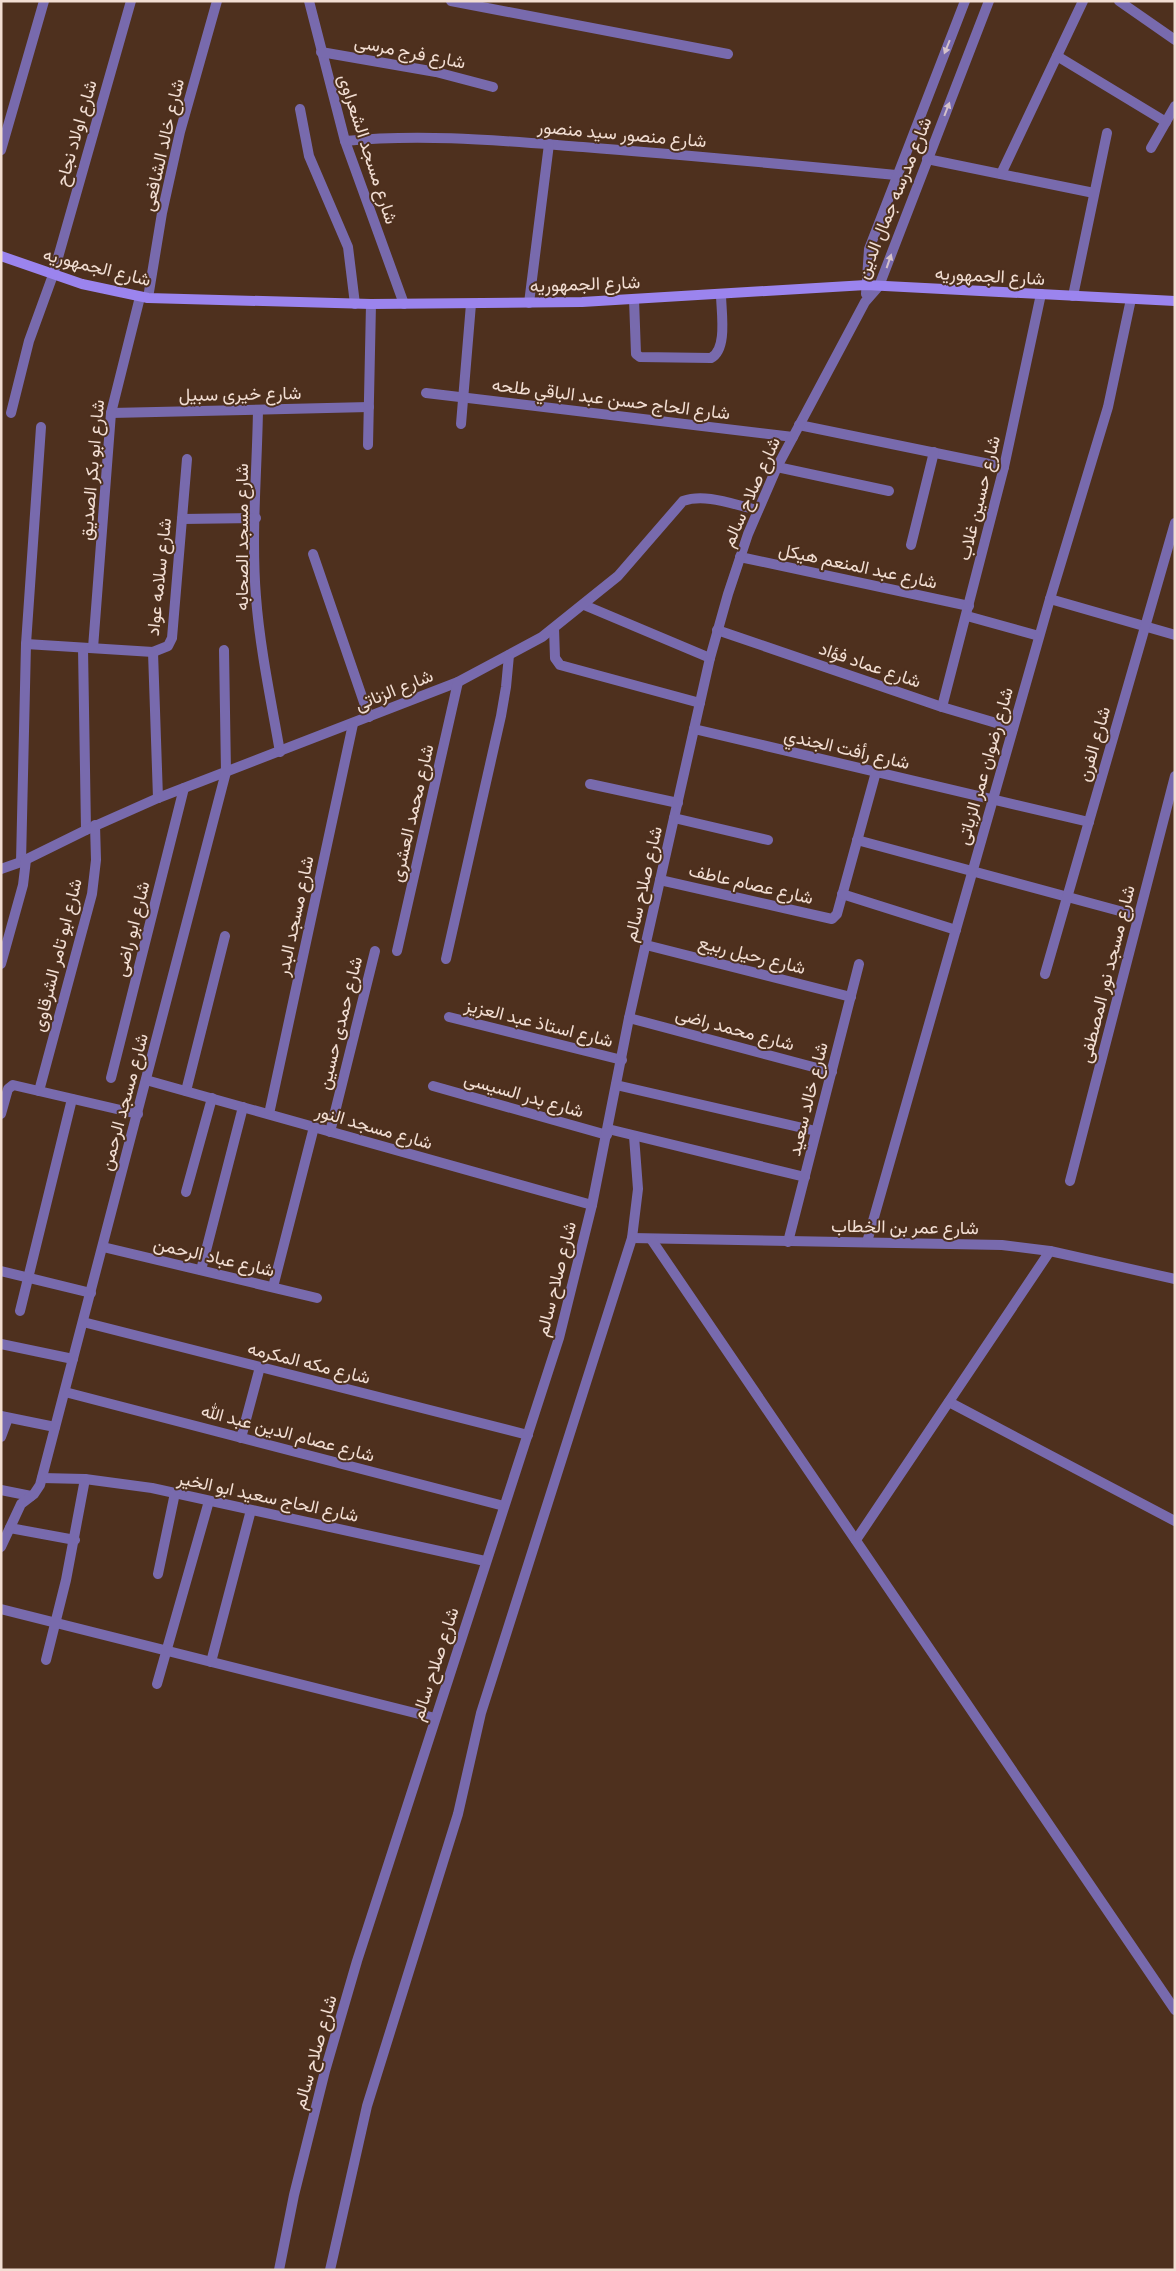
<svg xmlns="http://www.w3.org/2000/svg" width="1176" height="2271" font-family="'Zilla Slab',Vazirmatn,serif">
<rect width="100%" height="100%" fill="#4e301e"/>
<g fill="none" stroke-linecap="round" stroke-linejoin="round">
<!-- service -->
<g stroke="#786aad" stroke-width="10">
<polyline points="300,109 309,156 348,247 355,304"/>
<path d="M634,299L636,354L640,357L711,358C728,349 721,311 721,294"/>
<polyline points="590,784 678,803"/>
</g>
<!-- minor -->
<g stroke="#786aad" stroke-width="10">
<polyline points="309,1 345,141 404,304"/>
<polyline points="451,1 728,54"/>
<polyline points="1119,1 1175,40"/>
<polyline points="321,52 436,72 493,87"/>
<polyline points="1057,56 1166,122"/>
<path d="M345,141C425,133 504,141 583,147C688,155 792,165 896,175"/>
<polyline points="1151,148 1175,106"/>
<polyline points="1,150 44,1"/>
<polyline points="927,159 1094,193"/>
<polyline points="1001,174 1083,1"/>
<polyline points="866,294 869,249 965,1"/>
<polyline points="1073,296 1107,133"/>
<polyline points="148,298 162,213 180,132 217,1"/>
<polyline points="529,303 549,144"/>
<polyline points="426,393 793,437"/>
<path d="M258,410C257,472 251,535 256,597C260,649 271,700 280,752"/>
<polyline points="11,413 29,341 53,275 131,1"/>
<polyline points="111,413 369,407"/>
<polyline points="461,424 471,304"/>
<polyline points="799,425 1004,467"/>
<polyline points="368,445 371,304"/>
<polyline points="777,467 889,491"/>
<polyline points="182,519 256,518"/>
<polyline points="911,545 934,452"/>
<polyline points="313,554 369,717"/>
<polyline points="740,557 969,606"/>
<polyline points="1050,599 1175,635"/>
<polyline points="584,605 710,658"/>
<polyline points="967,616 1039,636"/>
<polyline points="554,628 555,658 560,665 700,703"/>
<polyline points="717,630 942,707 1013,728"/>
<polyline points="26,644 153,652 168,646 172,638 187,459"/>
<polyline points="83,648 86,830"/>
<polyline points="93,648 111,413 140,297"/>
<polyline points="153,652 158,798"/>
<polyline points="942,707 1004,467 1041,294"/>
<polyline points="694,729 1089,822"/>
<polyline points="674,818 768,840"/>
<polyline points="857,840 1138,916"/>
<polyline points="21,862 26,644 41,427"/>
<path d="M1,869L21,862L86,830L158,798L458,682L542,637L618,576L683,501C706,493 734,505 758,510"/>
<polyline points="660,880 832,919 837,914 876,772"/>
<polyline points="842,894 956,930"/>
<polyline points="646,945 851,997"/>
<polyline points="397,951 458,682"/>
<polyline points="446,959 501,716 506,687 509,655"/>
<polyline points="1,964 23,885 26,860"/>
<polyline points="1045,974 1175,523"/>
<polyline points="449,1017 622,1060"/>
<polyline points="629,1018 832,1072"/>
<polyline points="111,1078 184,788"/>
<polyline points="146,1080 592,1205"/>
<polyline points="616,1085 816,1131"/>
<polyline points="433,1086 607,1135"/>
<polyline points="39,1091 92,894 96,860 95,825"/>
<polyline points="186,1091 225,936"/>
<polyline points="1,1114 8,1089 13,1085 138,1114"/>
<polyline points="269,1114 353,724"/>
<polyline points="608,1129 805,1177"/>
<polyline points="330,1132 375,951"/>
<polyline points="1070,1181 1175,776"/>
<polyline points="186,1192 212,1098"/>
<polyline points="632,1238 1002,1245 1050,1251 1175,1279"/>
<polyline points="651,1239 1175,2010"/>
<polyline points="788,1242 859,964"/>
<polyline points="867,1242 1050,599 1108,407 1131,299"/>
<polyline points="103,1247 317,1298"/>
<polyline points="201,1270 243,1107"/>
<polyline points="1,1271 91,1293"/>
<polyline points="273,1287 314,1127"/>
<polyline points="20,1311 72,1099"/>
<polyline points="83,1322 528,1435"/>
<polyline points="1,1344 73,1359"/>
<polyline points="65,1392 504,1506"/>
<polyline points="949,1402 1175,1521"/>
<polyline points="1,1416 55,1427"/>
<polyline points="1,1437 8,1418"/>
<polyline points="241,1438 260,1367"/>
<polyline points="42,1478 85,1479 152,1488 485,1561"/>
<polyline points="1,1490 31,1496"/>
<polyline points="10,1528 75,1540"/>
<polyline points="856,1540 1050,1251"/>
<polyline points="1,1547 21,1504 34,1494 40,1485 226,772 224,650"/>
<polyline points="158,1574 175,1493"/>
<polyline points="1,1609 435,1718"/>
<polyline points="46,1660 66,1580 85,1479"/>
<polyline points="211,1662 251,1510"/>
<polyline points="157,1684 209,1501"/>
<polyline points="279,2270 294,2195 325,2071 357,1961 559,1338 592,1205 629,1018 710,658 728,594 748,534 777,467 865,302 879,286 989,1"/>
<polyline points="330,2270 367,2106 458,1814 481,1713 632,1238 638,1189 634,1136"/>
</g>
<!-- secondary -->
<polyline stroke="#9b84ee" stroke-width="10" points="1,256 82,284 148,298 371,304 582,302 866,285 1175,301"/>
</g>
<!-- one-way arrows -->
<defs><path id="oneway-solid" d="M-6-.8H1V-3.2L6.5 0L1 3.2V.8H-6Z" transform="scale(1.25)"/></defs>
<g fill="#d4c1ca">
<use href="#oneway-solid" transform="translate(947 47) rotate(112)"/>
<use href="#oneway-solid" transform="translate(947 109) rotate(-69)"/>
<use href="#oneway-solid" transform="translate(889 261) rotate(-71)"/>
</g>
<g text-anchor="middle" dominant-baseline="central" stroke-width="4" stroke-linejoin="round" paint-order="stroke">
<!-- street labels -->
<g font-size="18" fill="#f2ded3" stroke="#4e301e">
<text transform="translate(410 52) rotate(11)">شارع فرج مرسى</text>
<text transform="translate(76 133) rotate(-74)">شارع اولاد نجاح</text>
<text transform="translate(622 134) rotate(5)">شارع منصور سيد منصور</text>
<text transform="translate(163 145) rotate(-77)">شارع خالد الشافعى</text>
<text transform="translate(368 149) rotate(72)">شارع مسجد الشعراوى</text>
<text transform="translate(894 198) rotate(-68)">شارع مدرسه جمال الدين</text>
<text transform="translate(97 267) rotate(14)">شارع الجمهوريه</text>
<text transform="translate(990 276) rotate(3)">شارع الجمهوريه</text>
<text transform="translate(585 284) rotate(-2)">شارع الجمهوريه</text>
<text transform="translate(240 394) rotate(-1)">شارع خيرى سبيل</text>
<text transform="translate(611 399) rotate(7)">شارع الحاج حسن عبد الباقي طلحه</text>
<text transform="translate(92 470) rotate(-85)">شارع ابو بكر الصديق</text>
<text transform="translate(751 492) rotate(-66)">شارع صلاح سالم</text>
<text transform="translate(979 498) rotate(-76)">شارع حسين غلاب</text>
<text transform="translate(242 537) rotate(-90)">شارع مسجد الصحابه</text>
<text transform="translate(858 566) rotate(12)">شارع عبد المنعم هيكل</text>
<text transform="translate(159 577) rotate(-84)">شارع سلامه عواد</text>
<text transform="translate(870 665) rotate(19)">شارع عماد فؤاد</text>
<text transform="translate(394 690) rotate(-22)">شارع الزناتى</text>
<text transform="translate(1094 744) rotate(-74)">شارع الفرن</text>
<text transform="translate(847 749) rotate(13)">شارع رأفت الجندي</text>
<text transform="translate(985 766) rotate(-74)">شارع رضوان عمر الزياتى</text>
<text transform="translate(412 813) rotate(-77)">شارع محمد العشرى</text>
<text transform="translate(643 884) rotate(-77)">شارع صلاح سالم</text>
<text transform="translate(751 884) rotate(13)">شارع عصام عاطف</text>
<text transform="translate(295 916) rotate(-78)">شارع مسجد البدر</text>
<text transform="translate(132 929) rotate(-76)">شارع ابو راضى</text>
<text transform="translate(57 955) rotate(-76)">شارع ابو تامر الشرقاوى</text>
<text transform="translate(752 955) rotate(14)">شارع رحيل ربيع</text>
<text transform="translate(1107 974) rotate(-76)">شارع مسجد نور المصطفى</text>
<text transform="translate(340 1023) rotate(-76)">شارع حمدى حسين</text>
<text transform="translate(539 1023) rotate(14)">شارع استاذ عبد العزيز</text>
<text transform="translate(735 1029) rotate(15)">شارع محمد راضى</text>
<text transform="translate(524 1095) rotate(16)">شارع بدر السيسى</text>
<text transform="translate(808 1099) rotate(-76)">شارع خالد سعيد</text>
<text transform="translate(124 1102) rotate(-75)">شارع مسجد الرحمن</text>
<text transform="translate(374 1127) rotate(16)">شارع مسجد النور</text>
<text transform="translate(905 1227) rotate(1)">شارع عمر بن الخطاب</text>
<text transform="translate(214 1257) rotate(13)">شارع عباد الرحمن</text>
<text transform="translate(556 1279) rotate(-76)">شارع صلاح سالم</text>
<text transform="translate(309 1363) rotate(14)">شارع مكه المكرمه</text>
<text transform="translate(288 1433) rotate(15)">شارع عصام الدين عبد الله</text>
<text transform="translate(268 1497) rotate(12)">شارع الحاج سعيد ابو الخير</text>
<text transform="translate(435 1664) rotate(-72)">شارع صلاح سالم</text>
<text transform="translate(315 2052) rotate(-74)">شارع صلاح سالم</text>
</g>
</g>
<!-- border -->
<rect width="1176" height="2271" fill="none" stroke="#f2ded3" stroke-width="5"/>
</svg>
